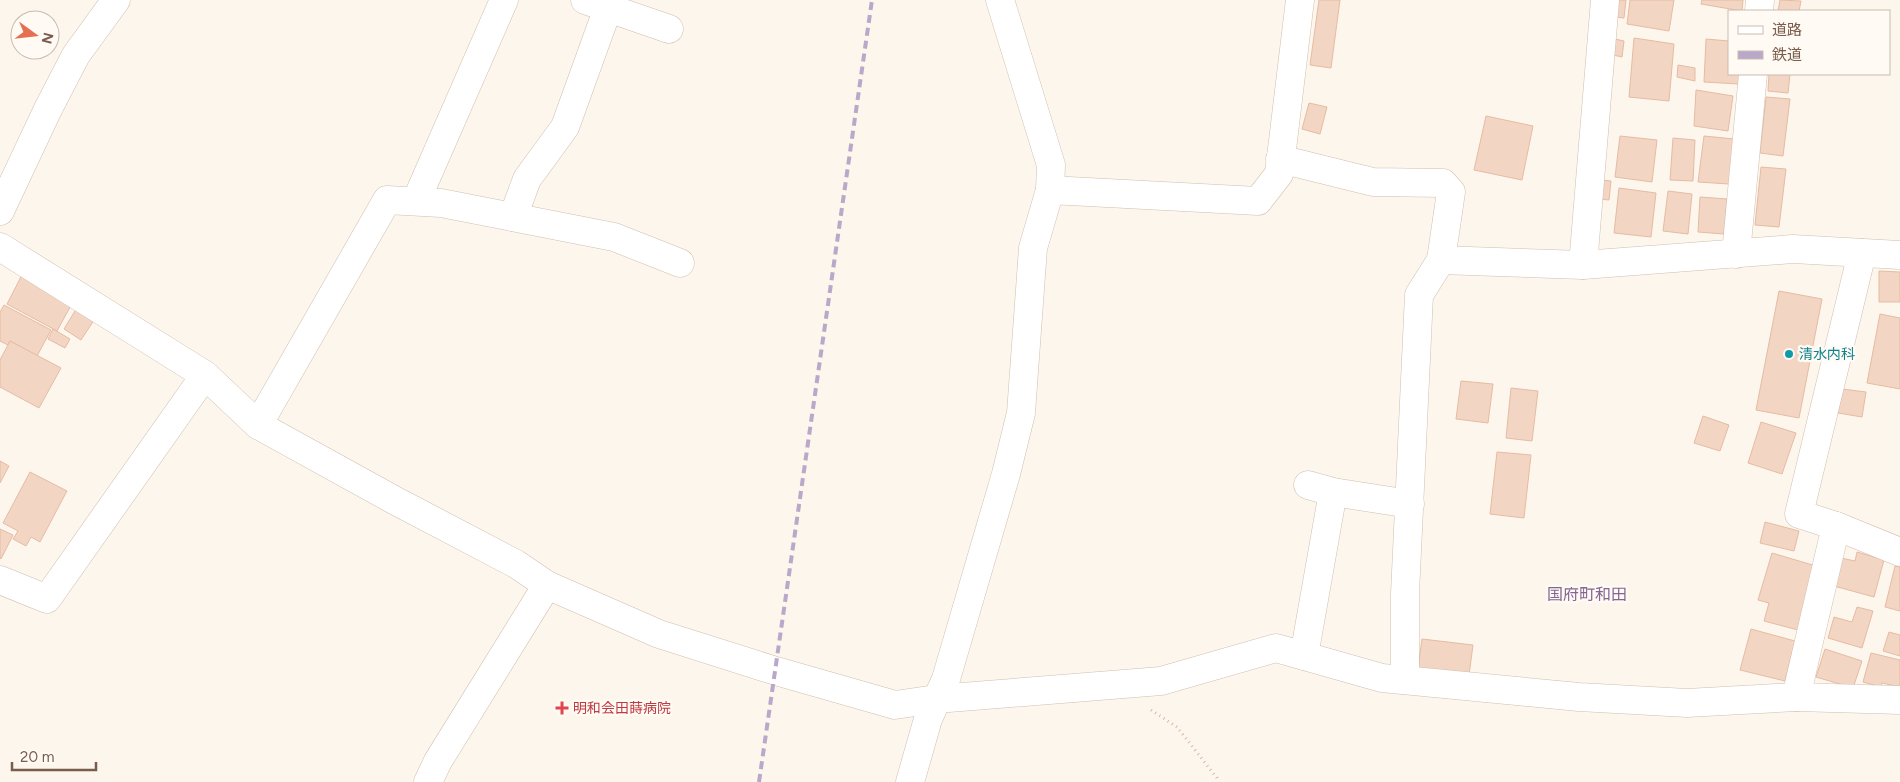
<svg xmlns="http://www.w3.org/2000/svg" width="1900" height="782" font-family="Figtree,'Noto Sans JP',sans-serif">
<rect width="100%" height="100%" fill="#fdf6ec"/>
<!-- building -->
<g fill="#f3d5c3" stroke="#e6bba3">
<polygon points="1319,0 1340,0 1331,68 1310,65"/>
<polygon points="1616,0 1626,0 1624,18 1614,17"/>
<polygon points="1630,0 1674,0 1669,31 1627,24"/>
<polygon points="1702,0 1743,0 1742,11 1701,4"/>
<polygon points="1780,0 1801,1 1799,11 1778,11"/>
<polygon points="1634,38 1674,44 1669,101 1629,97"/>
<polygon points="1615,39 1624,41 1622,57 1613,55"/>
<polygon points="1706,39 1729,41 1729,74 1740,74 1739,84 1704,82"/>
<polygon points="1678,65 1695,68 1695,81 1677,77"/>
<polygon points="1769,74 1790,74 1788,93 1768,91"/>
<polygon points="1696,90 1733,96 1728,131 1694,126"/>
<polygon points="1766,97 1790,99 1783,156 1760,153"/>
<polygon points="1309,103 1327,107 1320,134 1302,129"/>
<polygon points="1486,116 1533,126 1522,180 1474,170"/>
<polygon points="1620,136 1657,140 1652,182 1615,177"/>
<polygon points="1704,136 1734,139 1729,184 1698,182"/>
<polygon points="1673,138 1695,140 1693,181 1670,180"/>
<polygon points="1761,167 1786,169 1779,227 1755,225"/>
<polygon points="1601,180 1611,181 1609,200 1599,199"/>
<polygon points="1619,188 1656,193 1651,237 1614,233"/>
<polygon points="1668,191 1692,194 1688,234 1663,231"/>
<polygon points="1700,197 1727,199 1724,234 1698,232"/>
<polygon points="24,271 75,298 57,331 7,304"/>
<polygon points="1879,271 1900,272 1900,302 1879,302"/>
<polygon points="1779,291 1822,299 1799,418 1756,410"/>
<polygon points="4,305 51,330 37,356 10,341 8,345 0,341 0,312"/>
<polygon points="78,306 96,317 81,340 64,329"/>
<polygon points="1880,314 1900,318 1900,389 1867,383"/>
<polygon points="53,329 70,339 65,348 48,339"/>
<polygon points="10,341 61,368 39,408 0,387 0,360"/>
<polygon points="1461,381 1493,384 1488,423 1456,419"/>
<polygon points="1511,388 1538,391 1532,441 1506,438"/>
<polygon points="1842,389 1866,392 1862,417 1838,413"/>
<polygon points="1703,416 1729,425 1720,451 1694,443"/>
<polygon points="1761,422 1796,433 1782,474 1748,463"/>
<polygon points="1497,452 1531,455 1524,518 1490,514"/>
<polygon points="0,461 9,466 0,483"/>
<polygon points="30,472 67,491 40,542 31,537 26,546 13,539 18,531 3,523"/>
<polygon points="1765,522 1799,531 1794,551 1760,543"/>
<polygon points="0,529 13,535 1,559 0,558"/>
<polygon points="1857,552 1884,560 1874,597 1834,586 1841,558 1855,561"/>
<polygon points="1772,553 1816,566 1798,630 1764,621 1769,603 1758,600"/>
<polygon points="1895,566 1900,567 1900,611 1885,607"/>
<polygon points="1857,607 1873,611 1862,648 1828,638 1834,617 1852,622"/>
<polygon points="1751,629 1795,641 1785,681 1740,670"/>
<polygon points="1889,632 1900,635 1900,656 1883,651"/>
<polygon points="1422,639 1473,645 1469,675 1418,669"/>
<polygon points="1825,649 1862,661 1853,688 1816,677"/>
<polygon points="1871,653 1900,660 1900,687 1882,683 1881,687 1863,682"/>
</g>
<g fill="none" stroke-linecap="round" stroke-linejoin="round">
<defs>
<g id="minor">
<polyline points="585,0 669,29"/>
<polyline points="1000,0 1051,165 1050,190"/>
<polyline points="1605,0 1583,265 1793,249 1900,255"/>
<polyline points="1759,11 1760,0"/>
<polyline points="1280,159 1373,182 1443,183 1451,192 1441,260 1583,265"/>
<polyline points="416,201 504,0"/>
<polyline points="0,211 48,109 76,55 116,0"/>
<polyline points="513,217 527,179 565,127 608,8"/>
<polyline points="0,247 205,375 258,425 394,500 516,564 547,585 659,634 776,671 895,705 936,699 1161,681 1276,648 1382,678 1579,697 1687,703 1796,697"/>
<polyline points="1862,253 1799,514 1836,526 1900,552"/>
<polyline points="1736,254 1753,74"/>
<polyline points="258,425 387,200 441,203 614,237 680,263"/>
<polyline points="1308,485 1333,492 1410,504"/>
<polyline points="1836,526 1796,697 1900,700"/>
<polyline points="0,580 47,599 205,375"/>
<polyline points="1304,656 1333,492"/>
<polyline points="1405,680 1405,594 1419,295 1441,260"/>
<polyline points="428,782 438,761 547,585"/>
<polyline points="910,782 928,719 946,679 1006,474 1021,413 1033,248 1050,190 1258,201 1279,174 1300,0"/>
</g>
</defs>
<!-- minor casing -->
<use href="#minor" stroke="#d1beb0" stroke-width="29"/>
<!-- path -->
<polyline stroke="#d9b8a5" stroke-width="3" stroke-dasharray="1 4" stroke-linecap="butt" points="1151,710 1177,727 1217,778 1217,782"/>
<!-- minor -->
<use href="#minor" stroke="#fff" stroke-width="28"/>
<!-- rail -->
<polyline stroke="#b9a8c9" stroke-width="4" stroke-dasharray="8 5" stroke-linecap="butt" points="759,782 872,0"/>
</g>
<!-- markers -->
<circle fill="#0f9aa8" stroke="#fffaf3" stroke-width="2" cx="1789" cy="354" r="5"/>
<path fill="#e0444e" stroke="#fffaf3" stroke-width="2" d="M559.5 700.5h5v5h5v5h-5v5h-5v-5h-5v-5h5z"/>
<g text-anchor="middle" dominant-baseline="central" stroke-width="4.5" stroke-linejoin="round" paint-order="stroke">
<!-- culture labels -->
<g font-size="14" fill="#0d838f" stroke="#fffaf3" text-anchor="start">
<text x="1799" y="354">清水内科</text>
</g>
<!-- health labels -->
<g font-size="14" fill="#be3a42" stroke="#fffaf3" text-anchor="start">
<text x="573" y="708">明和会田蒔病院</text>
</g>
<!-- quarter labels -->
<g font-size="16" fill="#846695" stroke="#fffaf3">
<text x="1587" y="594">国府町和田</text>
</g>
</g>
<!-- legend -->
<rect x="1728" y="10" width="162" height="65" fill="#fffaf3" stroke="#cabbb1"/>
<rect x="1738" y="26" width="25" height="8" fill="#ffffff" stroke="#cabbb1"/>
<text x="1772" y="35" font-size="15" fill="#7a5c4d">道路</text>
<rect x="1738" y="51" width="25" height="8" fill="#b9a8c9" stroke="#cabbb1"/>
<text x="1772" y="60" font-size="15" fill="#7a5c4d">鉄道</text>
<!-- north arrow -->
<g transform="translate(35 35) rotate(105)"><circle r="24" fill="#fffaf3" stroke="#cabbb1"/>
<path d="M0-4L9 19L0 12L-9 19Z" fill="#e76f51"/>
<text y="-8" font-size="14" font-weight="bold" text-anchor="middle" fill="#7a5c4d">N</text>
</g>
<!-- scale -->
<path d="M12 762v8h84v-8" fill="none" stroke="#7a5c4d" stroke-width="2.5"/>
<text x="20" y="762" font-size="15" fill="#7a5c4d" stroke="#fffaf3" stroke-width="4" paint-order="stroke">20 m</text>
</svg>
